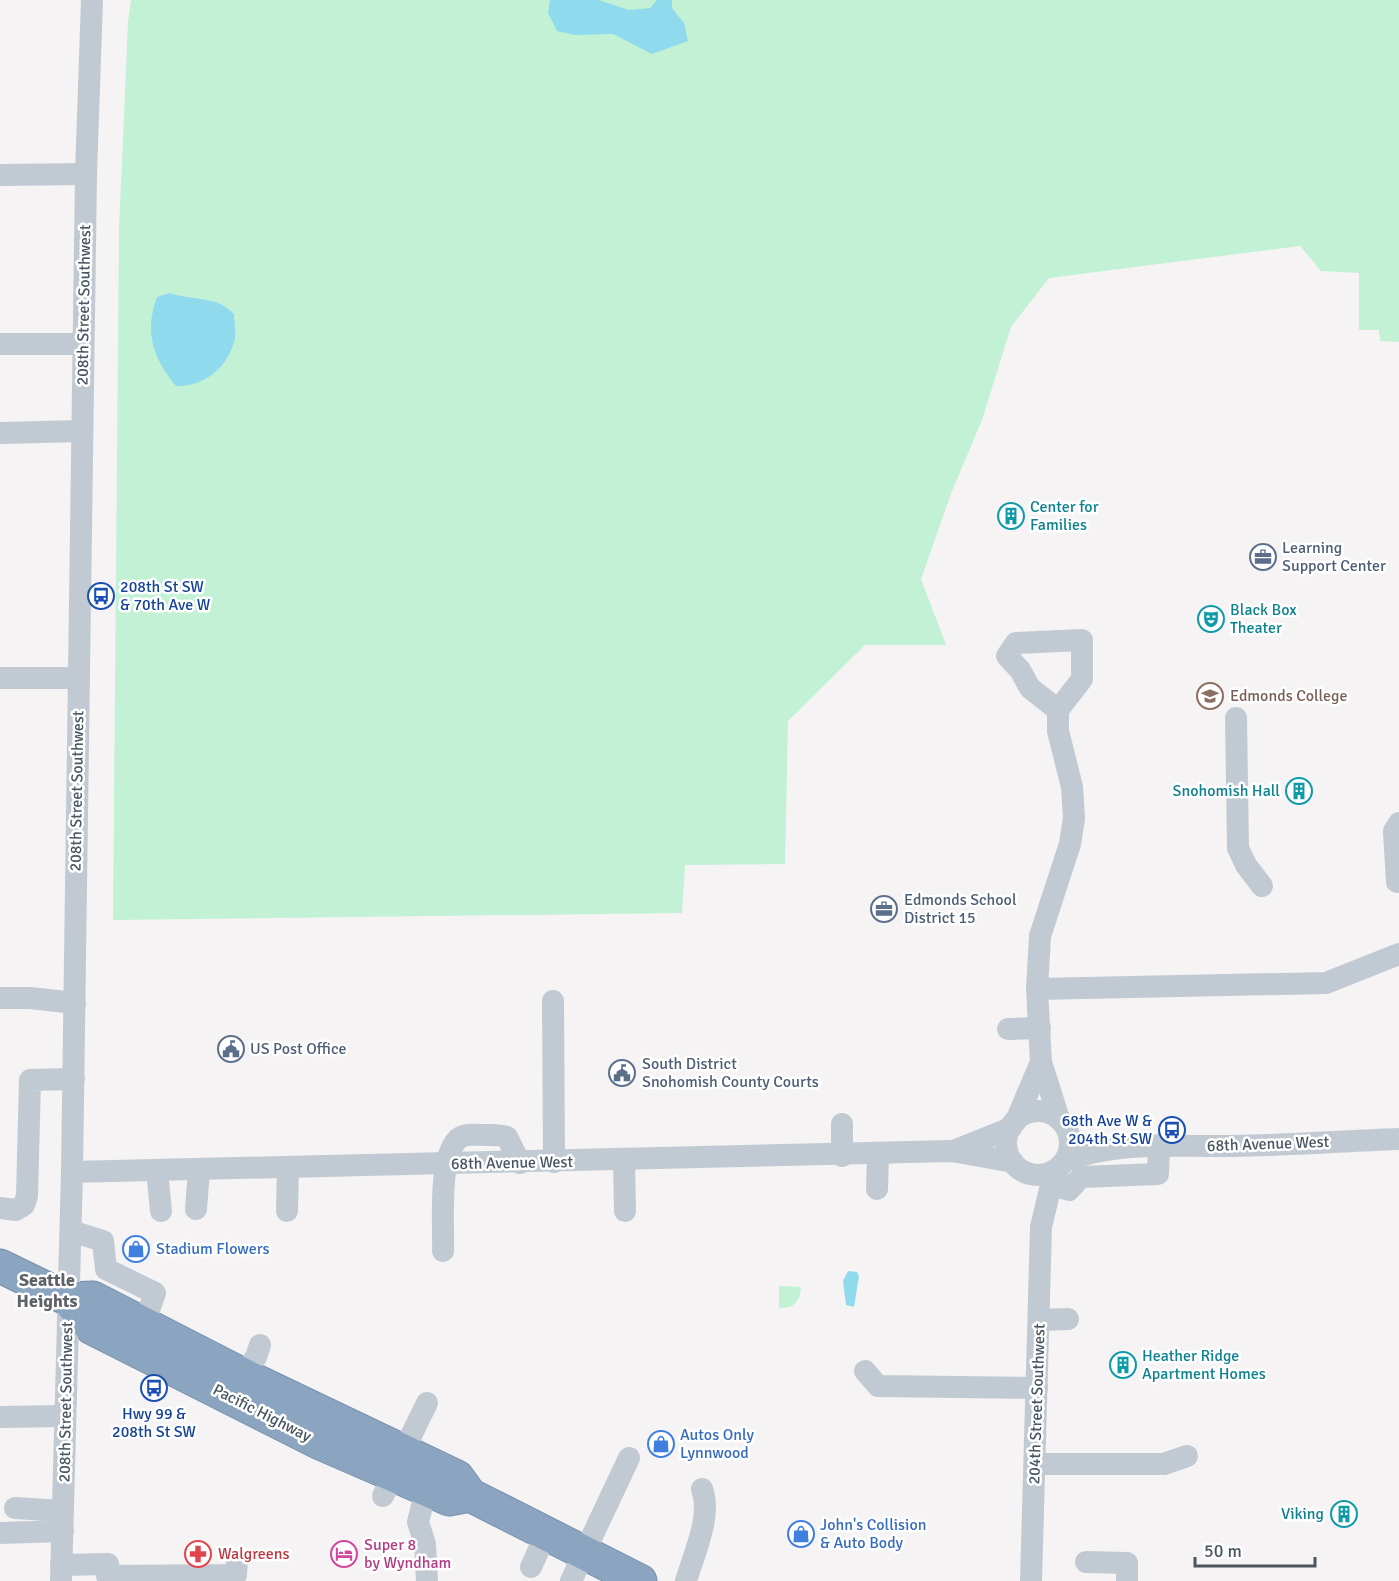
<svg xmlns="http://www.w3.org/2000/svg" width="1399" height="1581" font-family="Signika,sans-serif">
<rect width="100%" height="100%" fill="#f5f3f3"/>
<!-- green -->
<g fill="#c3f1d5">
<polygon points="131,0 1399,0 1399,342 1380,341 1379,330 1359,330 1359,273 1321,271 1300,246 1049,278 1011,327 982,420 952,491 921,579 946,645 865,645 788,721 785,864 685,865 682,913 113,920 119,230 128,22"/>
<path d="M779,1286L801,1287C801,1301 793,1309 779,1308Z"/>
</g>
<!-- water -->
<g fill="#90daee">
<polygon points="550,0 599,0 629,10 650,8 657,0 672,0 672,8 684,23 688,41 652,54 613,34 575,35 557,31 548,13"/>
<path d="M170,293C192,301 217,295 234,314C234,321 236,331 235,338C229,367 204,387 176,386C153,358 144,332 157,297Z"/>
<polygon points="848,1271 857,1272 859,1276 854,1307 846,1305 843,1281"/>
</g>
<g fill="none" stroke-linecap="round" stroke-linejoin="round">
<defs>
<g id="highway">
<polyline points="0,1266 68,1299 92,1328 318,1442 449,1499 470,1495"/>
<polyline points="68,1299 93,1298 243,1375 457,1477 470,1495 640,1581"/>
</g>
</defs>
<!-- highway casing -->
<use href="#highway" stroke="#7690ad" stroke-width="35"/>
<!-- minor -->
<g stroke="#c1cad2" stroke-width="22">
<polyline points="0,175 86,174"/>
<polyline points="0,344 83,344"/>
<polyline points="0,433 82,431"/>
<polygon points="1082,640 1082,679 1058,710 1030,688 1020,670 1007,656 1016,643"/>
<polyline points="0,678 79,678"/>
<polyline points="1058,710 1058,731 1072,787 1074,818 1070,844 1040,936 1037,989 1041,1062 1059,1119"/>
<polyline points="1236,718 1238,848 1246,865 1262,886"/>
<polyline points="1397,882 1394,831 1399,823"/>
<polyline points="1037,989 1326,983 1399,954"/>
<polyline points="0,998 30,998 75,1003"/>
<polyline points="553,1001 554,1162"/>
<polyline points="1008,1029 1040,1028"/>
<circle cx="1038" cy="1143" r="32"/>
<polyline points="1016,1121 1041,1062"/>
<polyline points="956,1150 1011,1128"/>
<polyline points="842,1156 842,1124"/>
<polyline points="624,1161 625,1211"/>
<path d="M1065,1161C1120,1140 1176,1147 1233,1146C1289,1145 1344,1141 1399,1139"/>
<polyline points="157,1170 161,1211"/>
<polyline points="72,1172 952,1151 1013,1162"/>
<polyline points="1051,1185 1069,1190 1081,1177 1158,1174 1159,1145"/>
<polyline points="877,1189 878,1155"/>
<polyline points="0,1208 16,1210 24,1205 27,1196 30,1080 74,1079"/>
<polyline points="196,1209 199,1170"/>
<polyline points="287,1211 288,1168"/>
<polyline points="71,1231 103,1241 106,1269 155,1293 144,1325"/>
<path d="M443,1251C444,1224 438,1160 457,1140C463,1133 475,1135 484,1135C492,1135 499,1134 507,1137L520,1163"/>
<polyline points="1039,1320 1068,1319"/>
<polyline points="865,1371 878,1386 1037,1388"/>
<polyline points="243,1375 256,1357 260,1345"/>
<polyline points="0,1417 65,1416"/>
<polyline points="404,1450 427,1403"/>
<polyline points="1035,1464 1164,1464 1187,1456"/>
<polyline points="426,1490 418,1522 425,1544 427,1581"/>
<polyline points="383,1496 393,1475"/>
<polyline points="15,1508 63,1511"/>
<polyline points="0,1533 63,1531"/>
<polyline points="1086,1562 1127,1563 1127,1581"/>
<polyline points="61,1565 108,1564"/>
<polyline points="531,1567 546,1534"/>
<polyline points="61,1581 72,1172 86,174 92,0"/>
<polyline points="109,1581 107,1576 236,1575 237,1561"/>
<polyline points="571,1581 629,1458"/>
<path d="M686,1581C694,1553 712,1517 702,1489"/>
<polyline points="1031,1581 1041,1227 1051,1185 1059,1168"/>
</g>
<!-- highway -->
<use href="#highway" stroke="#8ba5c1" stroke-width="33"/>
</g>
<!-- icons -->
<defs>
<symbol id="building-ring" viewBox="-11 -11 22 22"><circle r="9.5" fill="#fff" stroke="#0f9aa8" stroke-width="1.5"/><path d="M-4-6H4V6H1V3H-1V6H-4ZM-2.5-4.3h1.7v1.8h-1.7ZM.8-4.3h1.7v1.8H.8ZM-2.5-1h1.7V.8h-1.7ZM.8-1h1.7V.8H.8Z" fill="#0f9aa8"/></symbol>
<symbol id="office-ring" viewBox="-11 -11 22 22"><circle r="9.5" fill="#fff" stroke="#5c6f8a" stroke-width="1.5"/><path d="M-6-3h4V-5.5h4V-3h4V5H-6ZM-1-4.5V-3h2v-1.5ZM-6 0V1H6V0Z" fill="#5c6f8a"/></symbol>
<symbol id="bus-ring" viewBox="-11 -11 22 22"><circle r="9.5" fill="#fff" stroke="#1a4fb4" stroke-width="1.5"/><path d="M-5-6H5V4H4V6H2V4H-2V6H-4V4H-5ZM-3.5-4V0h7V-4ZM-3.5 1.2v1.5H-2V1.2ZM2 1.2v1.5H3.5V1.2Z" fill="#1a4fb4"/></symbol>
<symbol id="theatre-ring" viewBox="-11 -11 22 22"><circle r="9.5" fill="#fff" stroke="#0f9aa8" stroke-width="1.5"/><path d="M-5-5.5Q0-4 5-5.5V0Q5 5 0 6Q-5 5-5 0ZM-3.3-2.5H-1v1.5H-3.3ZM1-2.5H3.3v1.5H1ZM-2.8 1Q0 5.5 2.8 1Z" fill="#0f9aa8"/></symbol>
<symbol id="university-ring" viewBox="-11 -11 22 22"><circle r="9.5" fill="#fff" stroke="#8d6e63" stroke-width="1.5"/><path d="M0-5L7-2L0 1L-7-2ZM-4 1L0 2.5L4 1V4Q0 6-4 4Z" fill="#8d6e63"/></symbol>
<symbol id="civic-ring" viewBox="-11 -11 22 22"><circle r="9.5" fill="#fff" stroke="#5c6f8a" stroke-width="1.5"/><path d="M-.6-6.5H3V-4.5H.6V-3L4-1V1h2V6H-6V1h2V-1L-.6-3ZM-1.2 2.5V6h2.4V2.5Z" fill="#5c6f8a"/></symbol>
<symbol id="shop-ring" viewBox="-11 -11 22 22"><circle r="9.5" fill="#fff" stroke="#3f7fe0" stroke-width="1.5"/><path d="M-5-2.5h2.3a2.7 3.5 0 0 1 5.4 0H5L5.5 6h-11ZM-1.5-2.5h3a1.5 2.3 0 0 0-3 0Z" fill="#3f7fe0"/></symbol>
<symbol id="pharmacy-ring" viewBox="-11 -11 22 22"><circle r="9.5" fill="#fff" stroke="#e0444e" stroke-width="1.5"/><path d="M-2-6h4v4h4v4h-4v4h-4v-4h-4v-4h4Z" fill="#e0444e"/></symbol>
<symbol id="hotel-ring" viewBox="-11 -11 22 22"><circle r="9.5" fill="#fff" stroke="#d1479c" stroke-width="1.5"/><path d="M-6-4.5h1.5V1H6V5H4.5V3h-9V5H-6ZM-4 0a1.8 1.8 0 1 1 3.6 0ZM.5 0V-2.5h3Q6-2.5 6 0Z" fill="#d1479c"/></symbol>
</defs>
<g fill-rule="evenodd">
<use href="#building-ring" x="996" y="501" width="30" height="30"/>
<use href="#office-ring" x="1248" y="542" width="30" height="30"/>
<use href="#bus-ring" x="86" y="581" width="30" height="30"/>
<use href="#theatre-ring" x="1196" y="604" width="30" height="30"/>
<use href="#university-ring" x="1195" y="681" width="30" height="30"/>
<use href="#building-ring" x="1284" y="776" width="30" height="30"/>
<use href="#office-ring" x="869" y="894" width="30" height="30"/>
<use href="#civic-ring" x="216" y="1034" width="30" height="30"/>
<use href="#civic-ring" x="607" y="1058" width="30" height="30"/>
<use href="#bus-ring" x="1157" y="1115" width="30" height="30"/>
<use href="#shop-ring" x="121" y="1234" width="30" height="30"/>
<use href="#building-ring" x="1108" y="1350" width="30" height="30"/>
<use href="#bus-ring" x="139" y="1373" width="30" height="30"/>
<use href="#shop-ring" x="646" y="1429" width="30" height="30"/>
<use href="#building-ring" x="1329" y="1499" width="30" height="30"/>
<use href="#shop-ring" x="786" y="1519" width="30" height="30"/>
<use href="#pharmacy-ring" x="183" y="1539" width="30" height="30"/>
<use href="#hotel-ring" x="329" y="1539" width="30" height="30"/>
</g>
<g text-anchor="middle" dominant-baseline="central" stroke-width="5" stroke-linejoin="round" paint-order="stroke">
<!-- street labels -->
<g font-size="16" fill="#4a5661" stroke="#fff">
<text transform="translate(84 305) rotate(-89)">208th Street Southwest</text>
<text transform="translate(77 791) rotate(-89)">208th Street Southwest</text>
<text transform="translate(1268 1144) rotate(-2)">68th Avenue West</text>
<text transform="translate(512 1163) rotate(-1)">68th Avenue West</text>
<text transform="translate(66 1402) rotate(-89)">208th Street Southwest</text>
<text transform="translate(1037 1404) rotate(-88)">204th Street Southwest</text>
<text transform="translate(262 1413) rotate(27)">Pacific Highway</text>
</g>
<!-- culture labels -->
<g font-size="16" fill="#0d838f" stroke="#fff" text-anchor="start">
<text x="1030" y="507">Center for<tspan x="1030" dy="18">Families</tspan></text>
<text x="1230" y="610">Black Box<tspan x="1230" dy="18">Theater</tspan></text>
<text x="1280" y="791" text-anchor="end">Snohomish Hall</text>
<text x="1142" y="1356">Heather Ridge<tspan x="1142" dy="18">Apartment Homes</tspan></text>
<text x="1324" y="1514" text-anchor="end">Viking</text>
</g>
<!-- service labels -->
<g font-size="16" fill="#4e5e75" stroke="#fff" text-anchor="start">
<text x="1282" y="548">Learning<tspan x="1282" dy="18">Support Center</tspan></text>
<text x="904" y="900">Edmonds School<tspan x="904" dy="18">District 15</tspan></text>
<text x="250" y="1049">US Post Office</text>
<text x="642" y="1064">South District<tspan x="642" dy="18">Snohomish County Courts</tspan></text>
</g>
<!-- transit labels -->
<g font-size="16" fill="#164399" stroke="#fff" text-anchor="start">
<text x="120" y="587">208th St SW<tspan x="120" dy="18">&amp; 70th Ave W</tspan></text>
<text x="1152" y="1121" text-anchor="end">68th Ave W &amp;<tspan x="1152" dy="18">204th St SW</tspan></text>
<text x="154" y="1414" text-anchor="middle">Hwy 99 &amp;<tspan x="154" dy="18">208th St SW</tspan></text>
</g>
<!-- education labels -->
<g font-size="16" fill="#785e54" stroke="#fff" text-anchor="start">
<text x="1230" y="696">Edmonds College</text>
</g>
<!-- shop labels -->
<g font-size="16" fill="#366cbe" stroke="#fff" text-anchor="start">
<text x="156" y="1249">Stadium Flowers</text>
<text x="680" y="1435">Autos Only<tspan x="680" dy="18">Lynnwood</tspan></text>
<text x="820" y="1525">John's Collision<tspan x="820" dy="18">&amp; Auto Body</tspan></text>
</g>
<!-- hotel labels -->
<g font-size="16" fill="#b23c85" stroke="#fff" text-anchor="start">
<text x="364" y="1545">Super 8<tspan x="364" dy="18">by Wyndham</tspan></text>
</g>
<!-- health labels -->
<g font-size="16" fill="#be3a42" stroke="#fff" text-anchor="start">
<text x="218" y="1554">Walgreens</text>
</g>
<!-- neighbourhood labels -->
<g font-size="18" font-weight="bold" fill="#5f6368" stroke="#fff">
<text x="47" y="1280">Seattle<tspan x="47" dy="21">Heights</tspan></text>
</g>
</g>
<!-- scale -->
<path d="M1195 1557v9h120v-9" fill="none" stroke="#4a5661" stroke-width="3"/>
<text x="1204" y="1557" font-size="18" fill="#4a5661" stroke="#ffffff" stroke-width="4.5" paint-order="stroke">50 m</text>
</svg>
